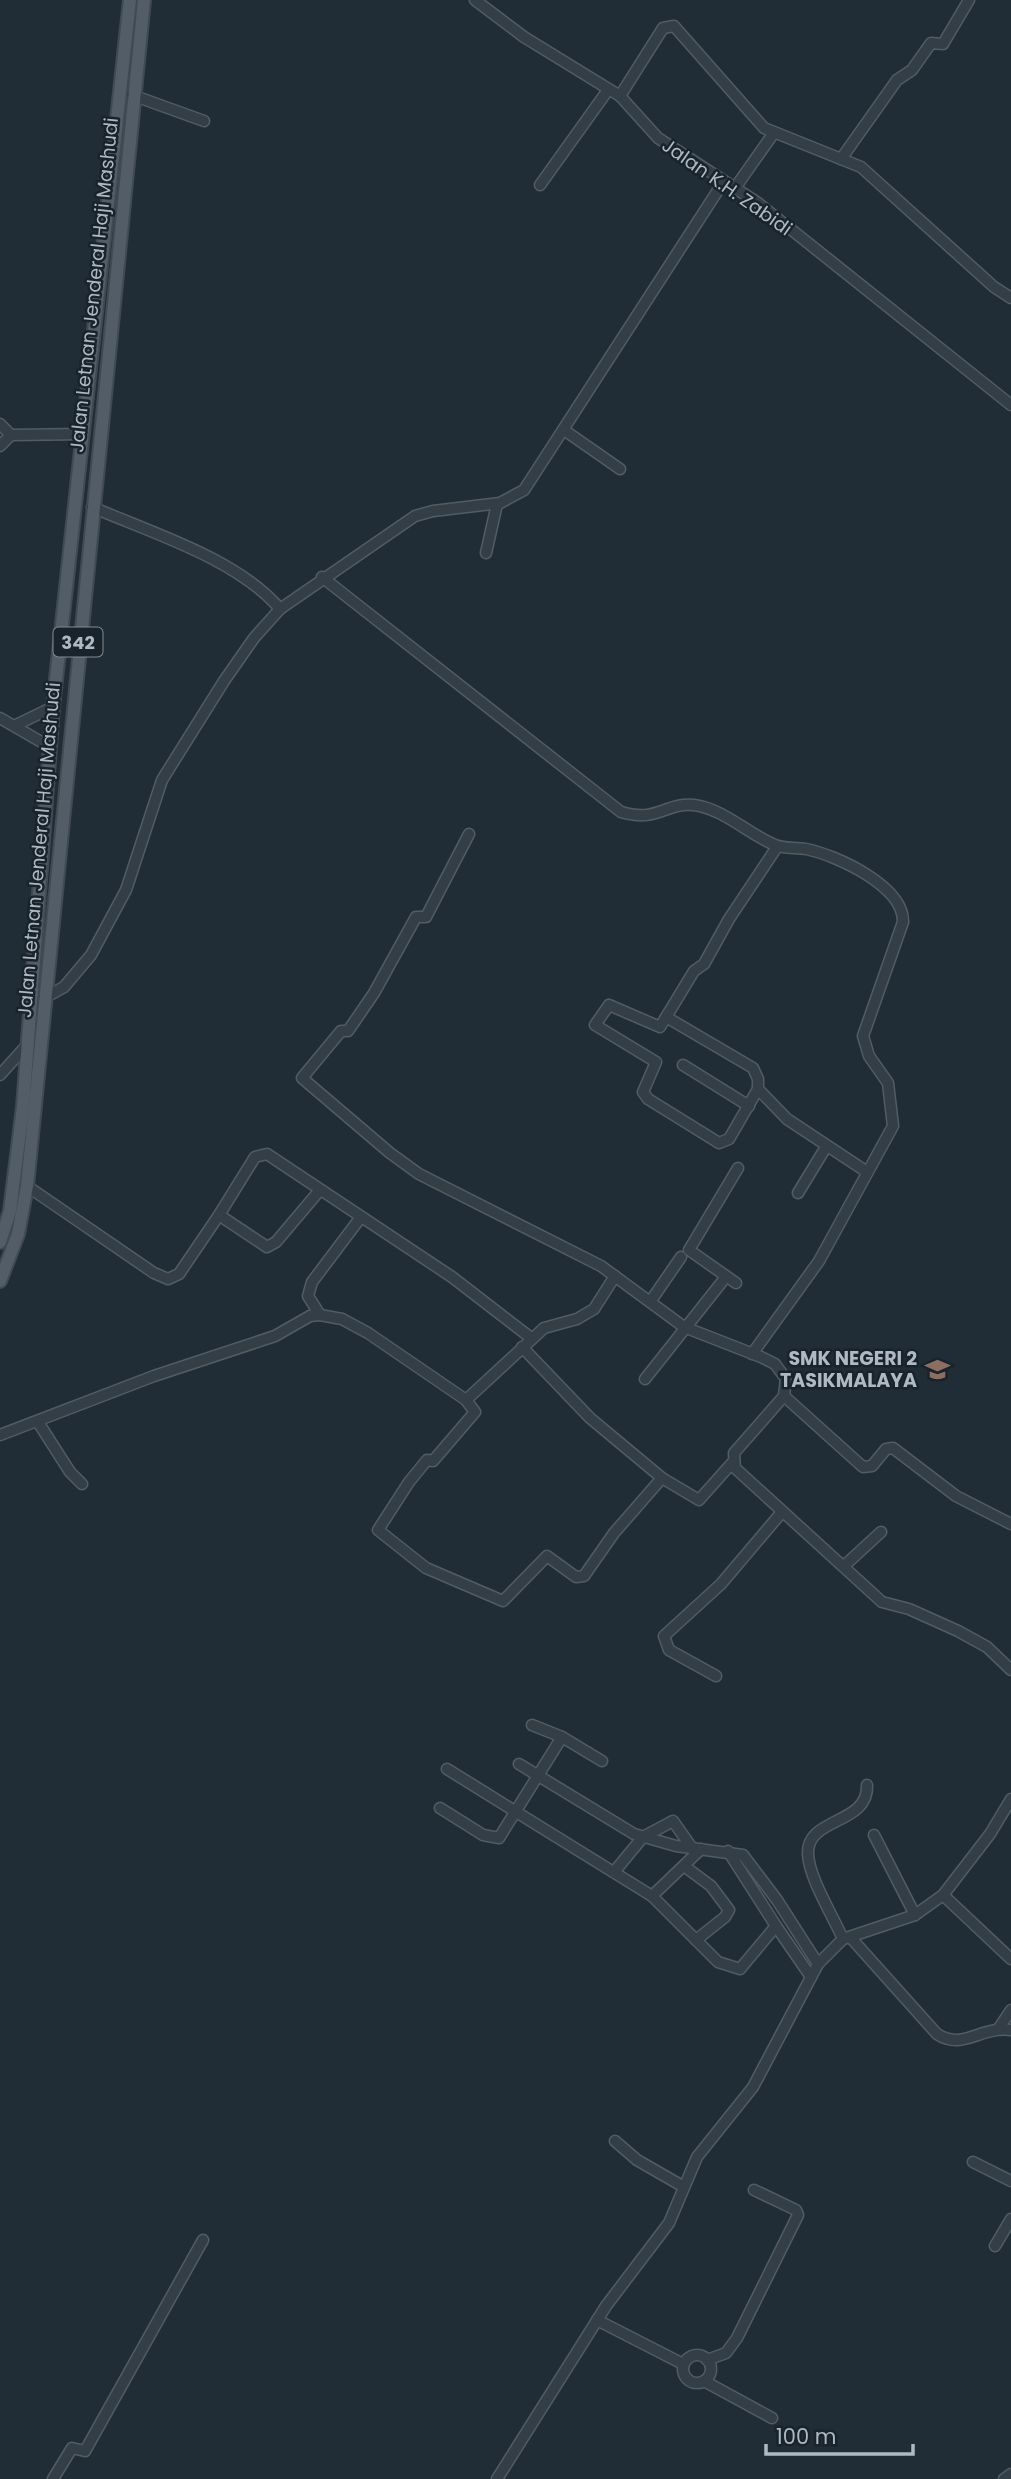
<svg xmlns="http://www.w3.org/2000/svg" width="1011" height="2479" font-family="Poppins,sans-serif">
<rect width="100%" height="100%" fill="#202d36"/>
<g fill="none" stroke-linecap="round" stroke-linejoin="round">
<defs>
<g id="minor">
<polyline points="475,0 524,37 620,96 658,138 758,203 1011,405"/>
<polyline points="132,95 204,121"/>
<polyline points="620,96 663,28 674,26 764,128 861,167 994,287 1011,298"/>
<polyline points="841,159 897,80 912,70 931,43 943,44 969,0"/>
<polyline points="540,185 608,90"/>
<polyline points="735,188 773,134"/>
<polyline points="0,424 11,435"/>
<polyline points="564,430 620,469"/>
<polyline points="0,446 11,435 84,434"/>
<path d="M92,507C152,533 238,559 280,609"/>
<polyline points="486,553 497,504"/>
<path d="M322,577L621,812C659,823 665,802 694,805C724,809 748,834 775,845C784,849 796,847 806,849C836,855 904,886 903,922L863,1036L869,1056L888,1083L893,1126L819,1261L752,1354"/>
<polyline points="0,718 50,747"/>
<polyline points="16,725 53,707"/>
<polyline points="469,834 426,917 416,917 374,993 348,1031 341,1031 302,1078 390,1153 419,1174 601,1266 684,1327 761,1357 775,1364 786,1379 784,1396 734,1453 735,1468 882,1602 909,1609 958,1631 987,1647 1011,1670"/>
<polyline points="44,998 64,987 91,955 126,890 162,780 224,681 254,638 280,609 415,516 433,511 500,503 524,490 724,181"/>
<polyline points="666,1017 753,1068 758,1079 758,1089 787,1119 867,1172"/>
<polyline points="683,1065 749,1106"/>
<polyline points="0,1075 27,1045"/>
<polyline points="758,1089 729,1139 719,1143 648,1099 643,1092 656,1062 595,1025 609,1005 660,1027 694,971 704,964 729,919 777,847"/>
<polyline points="27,1186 154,1273 168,1279 179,1274 219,1215 267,1247 276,1242 320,1190"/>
<polyline points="798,1193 826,1147"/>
<polyline points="219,1215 255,1157 267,1154 452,1277 531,1338"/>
<polyline points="736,1283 689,1250 738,1168"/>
<polyline points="650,1302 681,1257"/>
<polyline points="320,1315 308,1296 312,1282 361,1217"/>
<polyline points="522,1347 590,1418 662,1478"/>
<polyline points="645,1379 725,1278"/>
<polyline points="784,1396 863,1467 872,1466 886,1449 893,1448 956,1496 1011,1524"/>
<polyline points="466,1400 475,1412 433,1461 427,1460 409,1482 378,1530 426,1568 503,1601 547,1556 576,1577 584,1576 614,1533 662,1478 699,1500 732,1463"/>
<polyline points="38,1422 70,1472 82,1484"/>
<polyline points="0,1435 154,1376 275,1336 310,1316 320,1315 342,1319 368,1333 466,1400 544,1328 577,1319 594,1309 615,1276"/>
<polyline points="844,1566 881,1532"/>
<polyline points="716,1676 669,1650 664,1636 721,1584 782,1512"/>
<polyline points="532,1725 562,1737"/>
<polyline points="519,1764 634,1834 676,1846 743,1855 777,1900 818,1964"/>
<polyline points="447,1769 652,1896 718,1962 740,1969 776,1926 728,1851"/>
<polyline points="440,1808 483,1835 499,1838 562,1737 602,1761"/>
<polyline points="874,1835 915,1915"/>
<polyline points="684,1866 711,1886 729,1910 725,1917 696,1940"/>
<polyline points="614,1872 643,1837 673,1821 692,1848"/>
<polyline points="943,1895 1011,1959"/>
<polyline points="652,1896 701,1849"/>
<polyline points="776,1926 811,1977"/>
<path d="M851,1938L937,2034C963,2051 980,2026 1011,2030"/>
<path d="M843,1939C833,1916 809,1878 808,1854C806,1817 869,1825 867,1785"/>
<polyline points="999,2028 1011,2010"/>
<polyline points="615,2141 637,2160 684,2187"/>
<polyline points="973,2162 1011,2181"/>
<polyline points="995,2246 1011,2219"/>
<polyline points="597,2320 683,2364"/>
<circle cx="697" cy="2369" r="14"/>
<polyline points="707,2360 726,2353 737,2338 798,2215 796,2210 754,2190"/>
<polyline points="704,2381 772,2418"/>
<polyline points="53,2479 72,2448 85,2451 203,2240"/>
<polyline points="497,2479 606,2306 669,2223 697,2157 753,2087 818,1964 843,1939 915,1915 943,1895 990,1834 1011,1799"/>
<polyline points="1004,2479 1011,2474"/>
</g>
<g id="major">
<polyline points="0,1242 10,1211 23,1107 53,707 130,0"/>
<polyline points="0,1281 18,1234 27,1186 144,0"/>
</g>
</defs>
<!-- minor casing -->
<use href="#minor" stroke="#515c64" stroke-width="13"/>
<!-- major casing -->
<use href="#major" stroke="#404a53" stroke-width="16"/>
<!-- minor -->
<use href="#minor" stroke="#343e47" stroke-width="10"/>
<!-- major -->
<use href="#major" stroke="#525d67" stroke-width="12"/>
</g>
<!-- icons -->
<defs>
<symbol id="school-bare" viewBox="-9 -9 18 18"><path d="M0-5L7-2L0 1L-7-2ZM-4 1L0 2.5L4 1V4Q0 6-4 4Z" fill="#8d6e63" stroke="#19232b" stroke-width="2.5" paint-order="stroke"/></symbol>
</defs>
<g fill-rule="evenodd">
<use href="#school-bare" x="920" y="1352" width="35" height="35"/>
</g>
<g text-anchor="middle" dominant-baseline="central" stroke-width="5" stroke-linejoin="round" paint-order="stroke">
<!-- shield labels -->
<rect fill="#19232b" stroke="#818c95" stroke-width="2" x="53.5" y="627.5" width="49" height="29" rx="5"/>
<g font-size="18" font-weight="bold" fill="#aeb9c3">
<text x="78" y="642">342</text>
</g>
<!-- street labels -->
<g font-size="19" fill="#aeb9c3" stroke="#19232b">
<text transform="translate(727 187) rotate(35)">Jalan K.H. Zabidi</text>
<text transform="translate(94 285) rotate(-84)">Jalan Letnan Jenderal Haji Mashudi</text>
<text transform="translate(39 850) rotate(-85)">Jalan Letnan Jenderal Haji Mashudi</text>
</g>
<!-- poi labels -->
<g font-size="19" font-weight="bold" fill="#aeb9c3" stroke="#19232b" text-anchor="end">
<text x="917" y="1358">SMK NEGERI 2<tspan x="917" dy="22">TASIKMALAYA</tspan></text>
</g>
</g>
<!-- scale -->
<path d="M766 2444v10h147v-10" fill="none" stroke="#aeb9c3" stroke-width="3.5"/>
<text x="776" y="2444" font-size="21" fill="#aeb9c3" stroke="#19232b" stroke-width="5" paint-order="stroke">100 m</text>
</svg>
